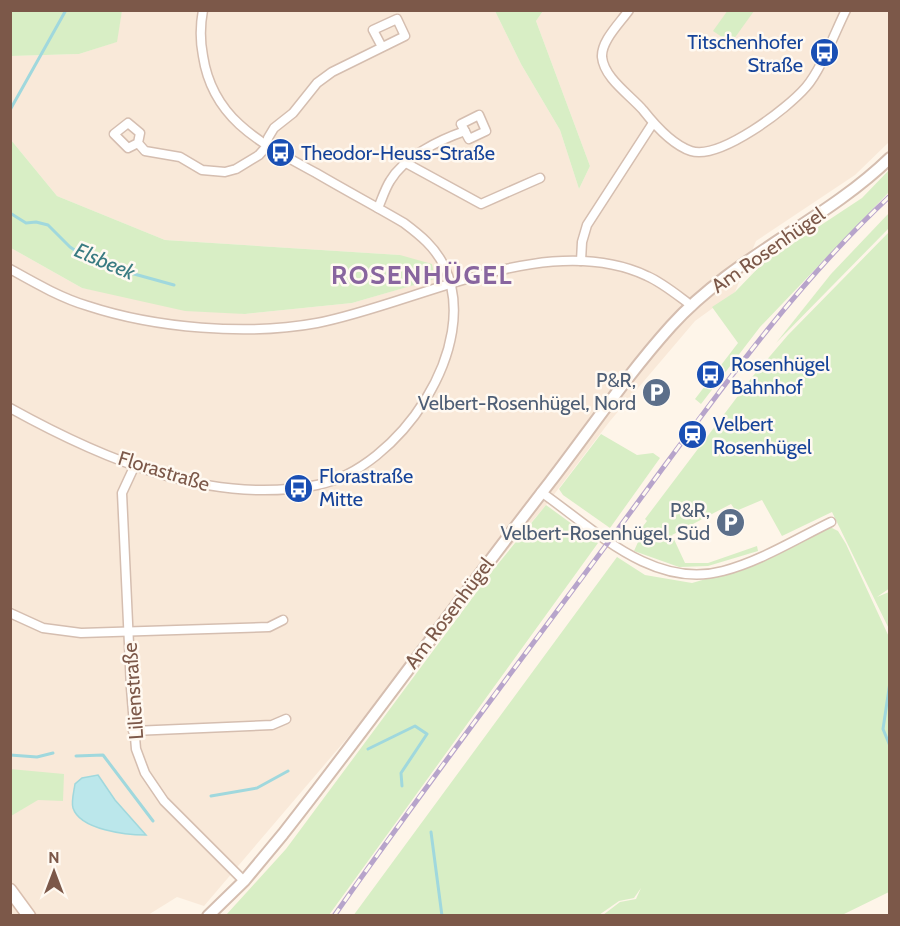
<svg xmlns="http://www.w3.org/2000/svg" width="900" height="926" font-family="Cabin,sans-serif">
<rect width="100%" height="100%" fill="#fef5e9"/>
<!-- residential -->
<polygon fill="#f9e9d9" points="122,11 495,11 521,64 560,130 579,189 590,166 536,21 543,11 889,11 889,142 855,175 756,241 735,292 695,321 610,421 546,505 204,906 177,897 148,915 11,915 11,248 82,288 245,314 352,303 434,279 400,255 165,240 57,196 11,140 10,56 79,54 116,42"/>
<!-- green -->
<g fill="#d8eec5">
<polygon points="728,10 754,11 731,43 713,31"/>
<polygon points="10,11 11,10 122,11 117,42 79,54 11,56"/>
<polygon points="495,11 543,11 536,21 590,166 579,189 560,130 521,64"/>
<polygon points="11,140 57,196 165,240 400,255 432,264 435,279 352,303 245,314 185,311 82,288 11,248"/>
<polygon points="889,170 889,192 760,327 701,404 695,399 738,343 712,307 735,292 762,264 862,198"/>
<polygon points="889,213 889,228 776,343 831,274"/>
<polygon points="889,232 890,588 877,597 889,592 889,629 832,512 782,536 762,500 736,511 731,504 672,535 685,563 708,563 757,546 758,551 708,566 679,567 634,551 638,542 634,538 647,521 645,519 753,376 788,335"/>
<polygon points="601,434 637,455 653,453 660,458 610,528 563,495 559,489"/>
<polygon points="546,505 598,543 329,915 226,915 286,849 493,570"/>
<polygon points="830,527 838,531 846,544 889,637 889,892 840,916 603,915 620,902 636,899 641,888 634,898 619,901 599,915 353,916 617,557 645,575 692,583 758,564"/>
<polygon points="10,769 64,774 63,801 38,800 11,816"/>
</g>
<!-- water -->
<path fill="#bbe7eb" stroke="#a0d8dd" stroke-width="1.5" d="M98,775L115,800L146,835C127,835 80,830 73,808C71,802 74,791 75,784L82,778Z"/>
<g fill="none" stroke-linecap="round" stroke-linejoin="round">
<!-- stream -->
<g stroke="#a0d8dd" stroke-width="3">
<polyline points="10,110 66,10"/>
<polyline points="10,213 26,223 36,222 48,225 70,247 85,257 102,257 116,269 174,285"/>
<polyline points="890,682 883,729 890,746"/>
<polyline points="368,749 415,726 427,734 401,773 402,786"/>
<polyline points="10,755 37,757 53,753"/>
<polyline points="76,756 103,755 153,821"/>
<polyline points="211,796 257,788 288,771"/>
<polyline points="431,832 442,916"/>
</g>
<defs>
<g id="minor">
<path d="M629,10C620,23 601,41 602,57C604,78 630,95 643,110C654,124 673,145 691,151C720,160 787,109 806,87C821,70 835,32 846,10"/>
<polygon points="479,115 486,131 469,139 461,124"/>
<polyline points="138,143 128,148 114,134 128,123 140,133 138,143 145,151 180,157 202,170 225,172 236,169 259,155 267,146 268,138 274,128 293,113 317,83 332,72 405,36 397,19 373,30 382,47"/>
<polyline points="406,163 481,204 540,178"/>
<path d="M378,208C382,199 385,189 390,181C404,157 439,140 465,131"/>
<polyline points="581,261 582,242 587,225 653,123"/>
<path d="M10,269C35,283 61,298 88,306C155,328 247,336 317,323C416,304 547,229 647,276C663,283 677,295 692,306"/>
<path d="M10,408C102,459 211,506 317,485C398,469 483,346 444,266C435,247 420,235 404,223C375,206 345,190 316,173C263,144 213,121 203,56C200,41 200,26 203,10"/>
<polyline points="135,465 122,493 131,688 136,749 145,773 164,801 244,881"/>
<path d="M541,492C594,529 653,590 723,571C761,561 796,539 831,522"/>
<polyline points="10,613 43,628 81,633 269,627 283,620"/>
<polyline points="133,731 272,725 286,719"/>
</g>
<path id="tertiary" d="M208,916L244,881L283,834C374,718 460,598 550,482C590,430 627,375 671,326C733,257 824,222 890,158"/>
<polyline id="secondary" points="10,890 29,916"/>
</defs>
<!-- minor casing -->
<use href="#minor" stroke="#d5beb0" stroke-width="11"/>
<!-- tertiary casing -->
<use href="#tertiary" stroke="#d5beb0" stroke-width="14"/>
<!-- secondary casing -->
<use href="#secondary" stroke="#dabfaf" stroke-width="15"/>
<!-- minor -->
<use href="#minor" stroke="#fff" stroke-width="8"/>
<!-- tertiary -->
<use href="#tertiary" stroke="#fff" stroke-width="10"/>
<!-- secondary -->
<use href="#secondary" stroke="#fff" stroke-width="12"/>
<defs>
<path id="rail" d="M334,916C428,782 527,652 624,521C707,409 787,292 890,196"/>
</defs>
<!-- rail casing -->
<use href="#rail" stroke="#b7a4cb" stroke-width="5"/>
<!-- rail -->
<use href="#rail" stroke="#fff9f1" stroke-width="3" stroke-dasharray="9" stroke-linecap="butt"/>
</g>
<!-- icons -->
<defs>
<symbol id="bus-disc" viewBox="-11 -11 22 22"><circle r="9.5" fill="#1a4fb4" stroke="#fff9f1"/><path d="M-5-6H5V4H4V6H2V4H-2V6H-4V4H-5ZM-3.5-4V0h7V-4ZM-3.5 1.2v1.5H-2V1.2ZM2 1.2v1.5H3.5V1.2Z" fill="#fff"/></symbol>
<symbol id="parking-disc" viewBox="-11 -11 22 22"><circle r="9.5" fill="#5c6f8a" stroke="#fff9f1"/><path d="M-3.5-5.5H1a3.5 3.5 0 0 1 0 7H-1V5.5H-3.5ZM-1-3.4V-.6H.8a1.4 1.4 0 0 0 0-2.8Z" fill="#fff"/></symbol>
<symbol id="station-disc" viewBox="-11 -11 22 22"><circle r="9.5" fill="#1a4fb4" stroke="#fff9f1"/><path d="M-3-6H3Q5-6 5-4V2Q5 4 3 4L4.5 6H3L1.5 4h-3L-3 6H-4.5L-3 4Q-5 4-5 2V-4Q-5-6-3-6ZM-3.5-4v3h7v-3ZM-3.5 1v1.5H-2V1ZM2 1v1.5H3.5V1Z" fill="#fff"/></symbol>
</defs>
<g fill-rule="evenodd">
<use href="#bus-disc" x="808" y="36" width="33" height="33"/>
<use href="#bus-disc" x="264" y="136" width="33" height="33"/>
<use href="#bus-disc" x="694" y="358" width="33" height="33"/>
<use href="#parking-disc" x="640" y="376" width="33" height="33"/>
<use href="#station-disc" x="676" y="418" width="33" height="33"/>
<use href="#bus-disc" x="282" y="472" width="33" height="33"/>
<use href="#parking-disc" x="714" y="506" width="33" height="33"/>
</g>
<g text-anchor="middle" dominant-baseline="central" stroke-width="5" stroke-linejoin="round" paint-order="stroke">
<!-- transit labels -->
<g font-size="20" fill="#164399" stroke="#fff9f1" text-anchor="start">
<text x="803" y="42" text-anchor="end">Titschenhofer<tspan x="803" dy="23">Straße</tspan></text>
<text x="301" y="153">Theodor-Heuss-Straße</text>
<text x="731" y="364">Rosenhügel<tspan x="731" dy="23">Bahnhof</tspan></text>
<text x="713" y="424">Velbert<tspan x="713" dy="23">Rosenhügel</tspan></text>
<text x="319" y="476">Florastraße<tspan x="319" dy="23">Mitte</tspan></text>
</g>
<!-- street labels -->
<g font-size="20" fill="#7c5849" stroke="#fff9f1">
<text transform="translate(768 250) rotate(-35)">Am Rosenhügel</text>
<text transform="translate(164 471) rotate(17)">Florastraße</text>
<text transform="translate(449 613) rotate(-53)">Am Rosenhügel</text>
<text transform="translate(133 691) rotate(-94)">Lilienstraße</text>
</g>
<!-- service labels -->
<g font-size="20" fill="#4e5e75" stroke="#fff9f1" text-anchor="end">
<text x="636" y="380">P&amp;R,<tspan x="636" dy="23">Velbert-Rosenhügel, Nord</tspan></text>
<text x="710" y="510">P&amp;R,<tspan x="710" dy="23">Velbert-Rosenhügel, Süd</tspan></text>
</g>
<!-- water labels -->
<g font-size="21" font-style="italic" fill="#3a7b82" stroke="#fff9f1">
<text transform="translate(105 261) rotate(23)">Elsbeek</text>
</g>
<!-- district labels -->
<g font-size="26" font-weight="bold" letter-spacing="1.5" fill="#88659f" stroke="#fff9f1">
<text x="422" y="275">ROSENHÜGEL</text>
</g>
</g>
<!-- border -->
<rect width="900" height="926" fill="none" stroke="#7c5849" stroke-width="24"/>
<!-- north arrow -->
<g transform="translate(54 872)" stroke="#fff9f1" stroke-width="4.5" paint-order="stroke">
<path d="M0-4.5L10 22L0 15L-10 22Z" fill="#7c5849"/>
<text y="-9" font-size="16" font-weight="bold" text-anchor="middle" fill="#7c5849">N</text>
</g>
</svg>
